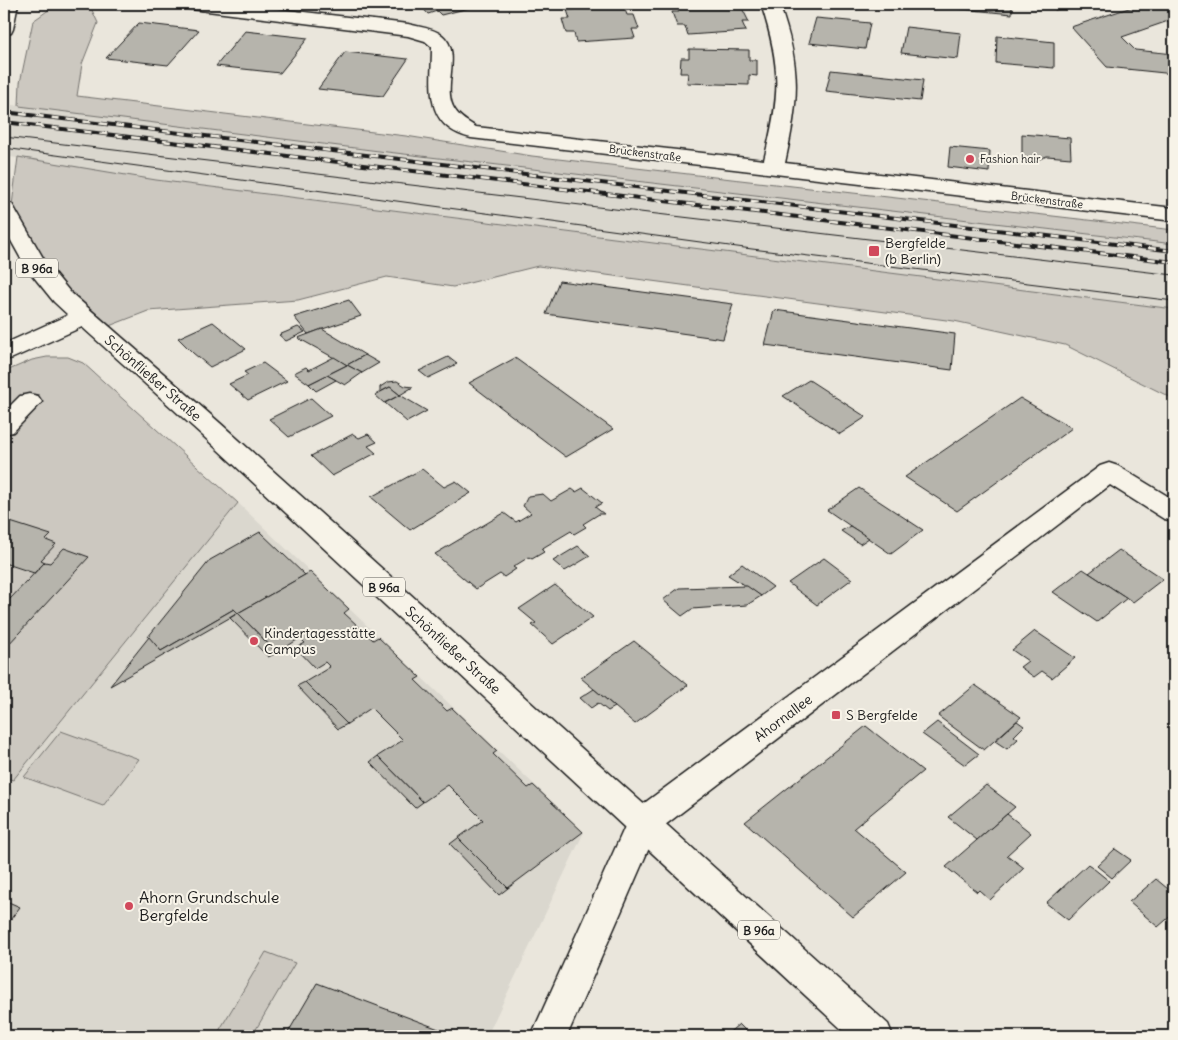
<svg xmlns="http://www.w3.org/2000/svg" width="1178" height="1040" font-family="Delius,sans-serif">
<rect width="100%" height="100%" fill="#eae6dc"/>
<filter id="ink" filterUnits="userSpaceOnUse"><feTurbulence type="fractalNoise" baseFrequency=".02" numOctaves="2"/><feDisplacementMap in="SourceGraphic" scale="10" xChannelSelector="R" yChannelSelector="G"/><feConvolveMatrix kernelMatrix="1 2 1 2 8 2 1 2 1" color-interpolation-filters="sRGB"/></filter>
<g filter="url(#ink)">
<!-- built -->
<g fill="#dad7ce">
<polygon points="4,104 387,152 1174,244 1174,309 156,180 4,156"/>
<polygon points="238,503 584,832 487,1036 4,1036 4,790"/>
</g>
<!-- green -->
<g fill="#ccc8c0" stroke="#74726e">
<polygon points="69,7 91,8 98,23 82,64 77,96 406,136 532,156 1174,230 1174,244 387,152 19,106 20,83 33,21 50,9"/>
<polygon points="18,157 156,180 1174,309 1174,399 1065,345 954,321 538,266 453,287 387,277 298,300 148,311 104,328 50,274 11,213"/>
<polygon points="47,357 68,357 83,363 238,503 13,780 4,777 4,372 32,360"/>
<polygon points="61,731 139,759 103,806 24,777"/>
<polygon points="266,952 295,963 252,1036 216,1036"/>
</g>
<!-- building -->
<g fill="#b6b4ac" stroke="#1c1c1c">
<polygon points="429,4 485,4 441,15 437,11 428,14 421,6"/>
<polygon points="676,4 733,4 735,8 742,8 749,22 742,22 746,31 688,35 685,26 677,26 672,12 679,12"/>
<polygon points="912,4 1012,4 1012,14"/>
<polygon points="1049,4 1075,4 1055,10"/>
<polygon points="1141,4 1174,4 1174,19 1122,37 1135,50 1174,54 1174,74 1107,67 1071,27"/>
<polygon points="624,7 627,15 634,15 639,29 632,29 635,38 576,42 574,33 566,33 562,19 570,19 567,10"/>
<polygon points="816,18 870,23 865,49 809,43"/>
<polygon points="139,23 199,30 168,65 106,58"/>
<polygon points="906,27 961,33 958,59 901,53"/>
<polygon points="245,31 308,38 280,73 216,66"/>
<polygon points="997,36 1054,42 1054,68 996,63"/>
<polygon points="689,49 749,50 749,60 757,60 757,76 749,75 749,85 687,83 688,73 680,73 681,58 689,58"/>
<polygon points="345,52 408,59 383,96 318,89"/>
<polygon points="831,70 923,80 920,101 826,91"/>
<polygon points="1022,134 1070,138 1071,158 1047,156 1032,162 1022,161"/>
<polygon points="950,147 990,151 989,172 948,167"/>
<polygon points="559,281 733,304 723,339 546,314"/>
<polygon points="349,300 361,316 308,334 294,317"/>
<polygon points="774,310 955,334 952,370 765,345"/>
<polygon points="213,322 246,349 210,367 193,353 178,338"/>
<polygon points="298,327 305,332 286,341 279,335"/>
<polygon points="322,329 365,355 347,365 298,338"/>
<polygon points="365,355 379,363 362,373 347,365"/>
<polygon points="334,357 347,365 309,384 294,373 306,367 309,370"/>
<polygon points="448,357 457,364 428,378 419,371"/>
<polygon points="515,358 613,429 566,457 469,383"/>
<polygon points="263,363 287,381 248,400 229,384 248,375 244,372"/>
<polygon points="347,365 362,373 345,385 327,375"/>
<polygon points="327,375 336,380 316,391 309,384"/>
<polygon points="809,380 866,417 840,434 783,396"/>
<polygon points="397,381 405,386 413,387 400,395 390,387 380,392 380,387 388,382"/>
<polygon points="390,387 400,395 384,403 375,395"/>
<polygon points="400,395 427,411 407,422 385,403"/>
<polygon points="311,398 331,416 289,437 269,419"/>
<polygon points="1020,398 1072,428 957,511 905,477"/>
<polygon points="353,434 359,438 368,434 377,442 368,446 376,453 332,476 311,456"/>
<polygon points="422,469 444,487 456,481 471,493 410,530 371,497"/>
<polygon points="583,488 602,503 595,507 604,514 599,514 583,524 586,527 574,534 571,531 541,549 544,552 532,559 529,557 513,567 516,569 504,577 500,574 476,589 435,554 504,513 516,522 531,513 523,506 528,496 543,494 551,501 572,489 576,492"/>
<polygon points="859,488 923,530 891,554 827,510"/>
<polygon points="4,520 51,535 46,540 56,544 41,560 45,562 34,573 4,563"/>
<polygon points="850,526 869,538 860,544 841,531"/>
<polygon points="260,532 305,575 238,613 234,609 161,651 148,637 210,560"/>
<polygon points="578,546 590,556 565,571 553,561"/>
<polygon points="64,548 89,557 7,646 4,645 4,597 10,599 45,562 50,563"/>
<polygon points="1119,550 1163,579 1133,602 1089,573"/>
<polygon points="824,558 852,579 817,605 788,583"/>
<polygon points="742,564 773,587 761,596 728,575"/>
<polygon points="1083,569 1127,598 1097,622 1053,592"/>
<polygon points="310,572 349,609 344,613 373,640 378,637 420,677 415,680 447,711 452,708 497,751 493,754 528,788 533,785 583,832 508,888 458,838 483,820 448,785 423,802 378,756 403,740 371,708 347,724 305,682 330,667 325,662 315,668 296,648 305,643 300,638 277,653 238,613"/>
<polygon points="555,585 593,617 553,644 532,625 536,623 519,609"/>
<polygon points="747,586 761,596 747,605 692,609 682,616 663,600 679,588"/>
<polygon points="234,609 238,613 110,686 149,637 161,651"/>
<polygon points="238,613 277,653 268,657 230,618"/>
<polygon points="1035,631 1075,658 1052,678 1042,671 1034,677 1020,667 1028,661 1012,650"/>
<polygon points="634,641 688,685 635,724 581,678"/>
<polygon points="305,682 347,724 338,729 297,686"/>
<polygon points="975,685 1021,717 984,750 938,716"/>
<polygon points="594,689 615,707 608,711 598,703 591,708 580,698"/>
<polygon points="1017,721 1024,726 1014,736 1018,739 1007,749 995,741"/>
<polygon points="937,722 979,754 965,765 922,734"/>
<polygon points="866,726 923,771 854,828 906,872 853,917 745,822"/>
<polygon points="378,756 423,802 415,808 370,762"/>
<polygon points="986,785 1015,807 977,840 948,817"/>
<polygon points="1007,814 1031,833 1007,855 1024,868 990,900 979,890 977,892 946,867"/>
<polygon points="458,838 508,888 499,895 450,844"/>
<polygon points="1115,849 1131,860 1112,878 1097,866"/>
<polygon points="1088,864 1109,881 1068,920 1046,903"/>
<polygon points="1156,879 1174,894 1174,913 1158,927 1129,902"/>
<polygon points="4,900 20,907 4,928"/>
<polygon points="317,983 452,1034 451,1036 286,1036"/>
<polygon points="739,1024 751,1036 725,1036"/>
</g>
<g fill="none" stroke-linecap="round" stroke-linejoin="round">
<defs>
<g id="minor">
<path d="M182,4H234L408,24C419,27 433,28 442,35C464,53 440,88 455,110C460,118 468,122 476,127L764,160C780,96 782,68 761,4H779C802,68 799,98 785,163L1174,208V221L471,138C422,126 432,85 432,47L425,41L408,36L191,9L185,8Z"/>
<polygon points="29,394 38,396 42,402 13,432 4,434 4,412 20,396"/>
<polygon points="1109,463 1118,466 1174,500 1174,521 1164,519 1110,485 656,832 567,1036 531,1036 631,813 1100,466"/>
</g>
<g id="major">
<polygon points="4,4 18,4 13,29 11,33 4,35"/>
<polygon points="4,202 12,204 46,263 70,292 220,423 888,1024 893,1036 849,1036 202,435 82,327 13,358 4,360 4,344 68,315 54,302 25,266 4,228"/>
</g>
</defs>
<!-- minor casing -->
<use href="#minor" stroke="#1c1c1c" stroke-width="3"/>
<!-- major casing -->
<use href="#major" stroke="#1c1c1c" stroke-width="3"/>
<!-- minor -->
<use href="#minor" fill="#f7f3e8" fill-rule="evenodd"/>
<!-- major -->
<use href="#major" fill="#f7f3e8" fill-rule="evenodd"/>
<!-- tram -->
<g stroke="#1c1c1c" stroke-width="1">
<polyline points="4,137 1174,275"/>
<polyline points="4,148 752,249 1174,301"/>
</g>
<defs>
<g id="rail">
<polyline points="4,112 1174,251"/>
<polyline points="4,122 1174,262"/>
</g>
</defs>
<!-- rail casing -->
<use href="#rail" stroke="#1c1c1c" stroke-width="4"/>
<!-- rail -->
<use href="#rail" stroke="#f7f3e8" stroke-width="2.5" stroke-dasharray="8" stroke-linecap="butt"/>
</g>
</g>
<!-- markers -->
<g fill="#d1495b" stroke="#f7f3e8" stroke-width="2">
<circle cx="970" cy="159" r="5"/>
<rect x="868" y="245" width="12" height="12" rx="2.5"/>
<circle cx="254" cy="641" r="5"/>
<rect x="831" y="710" width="10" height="10" rx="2.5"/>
<circle cx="129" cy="906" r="5"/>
</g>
<g text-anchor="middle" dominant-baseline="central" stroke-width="4" stroke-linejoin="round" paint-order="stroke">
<!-- far-street labels -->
<g font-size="11" fill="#1c1c1c" stroke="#f7f3e8">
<text transform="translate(645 153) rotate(7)">Brückenstraße</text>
<text transform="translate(1047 200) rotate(7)">Brückenstraße</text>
</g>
<!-- far-poi labels -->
<g font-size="11" fill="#1c1c1c" stroke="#f7f3e8" text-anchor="start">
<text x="980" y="159">Fashion hair</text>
</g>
<!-- shield labels -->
<g fill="#f7f3e8" stroke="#5e5c59" stroke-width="1">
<rect x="16" y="258.5" width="42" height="19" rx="4"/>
<rect x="363" y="577.5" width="42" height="19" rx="4"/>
<rect x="738" y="920.5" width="42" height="19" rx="4"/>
</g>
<g font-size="12" font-weight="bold" fill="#1c1c1c">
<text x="37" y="268">B 96a</text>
<text x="384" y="587">B 96a</text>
<text x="759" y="930">B 96a</text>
</g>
<!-- poi labels -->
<g font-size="14" fill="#1c1c1c" stroke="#f7f3e8" text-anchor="start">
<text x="885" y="243">Bergfelde<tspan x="885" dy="16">(b Berlin)</tspan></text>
<text x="264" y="633">Kindertagesstätte<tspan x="264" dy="16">Campus</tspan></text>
<text x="846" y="715">S Bergfelde</text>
</g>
<!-- street labels -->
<g font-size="14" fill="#1c1c1c" stroke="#f7f3e8">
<text transform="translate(153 378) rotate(41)">Schönfließer Straße</text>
<text transform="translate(453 650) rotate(42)">Schönfließer Straße</text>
<text transform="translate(783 718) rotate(-37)">Ahornallee</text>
</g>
<!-- near-poi labels -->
<g font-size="16" fill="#1c1c1c" stroke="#f7f3e8" text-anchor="start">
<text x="139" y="897">Ahorn Grundschule<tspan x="139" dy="18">Bergfelde</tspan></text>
</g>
</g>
<!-- margin -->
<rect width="1178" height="1040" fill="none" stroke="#f7f3e8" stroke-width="20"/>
<rect x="10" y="10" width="1158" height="1020" fill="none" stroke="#1c1c1c" stroke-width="2" filter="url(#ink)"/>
</svg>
